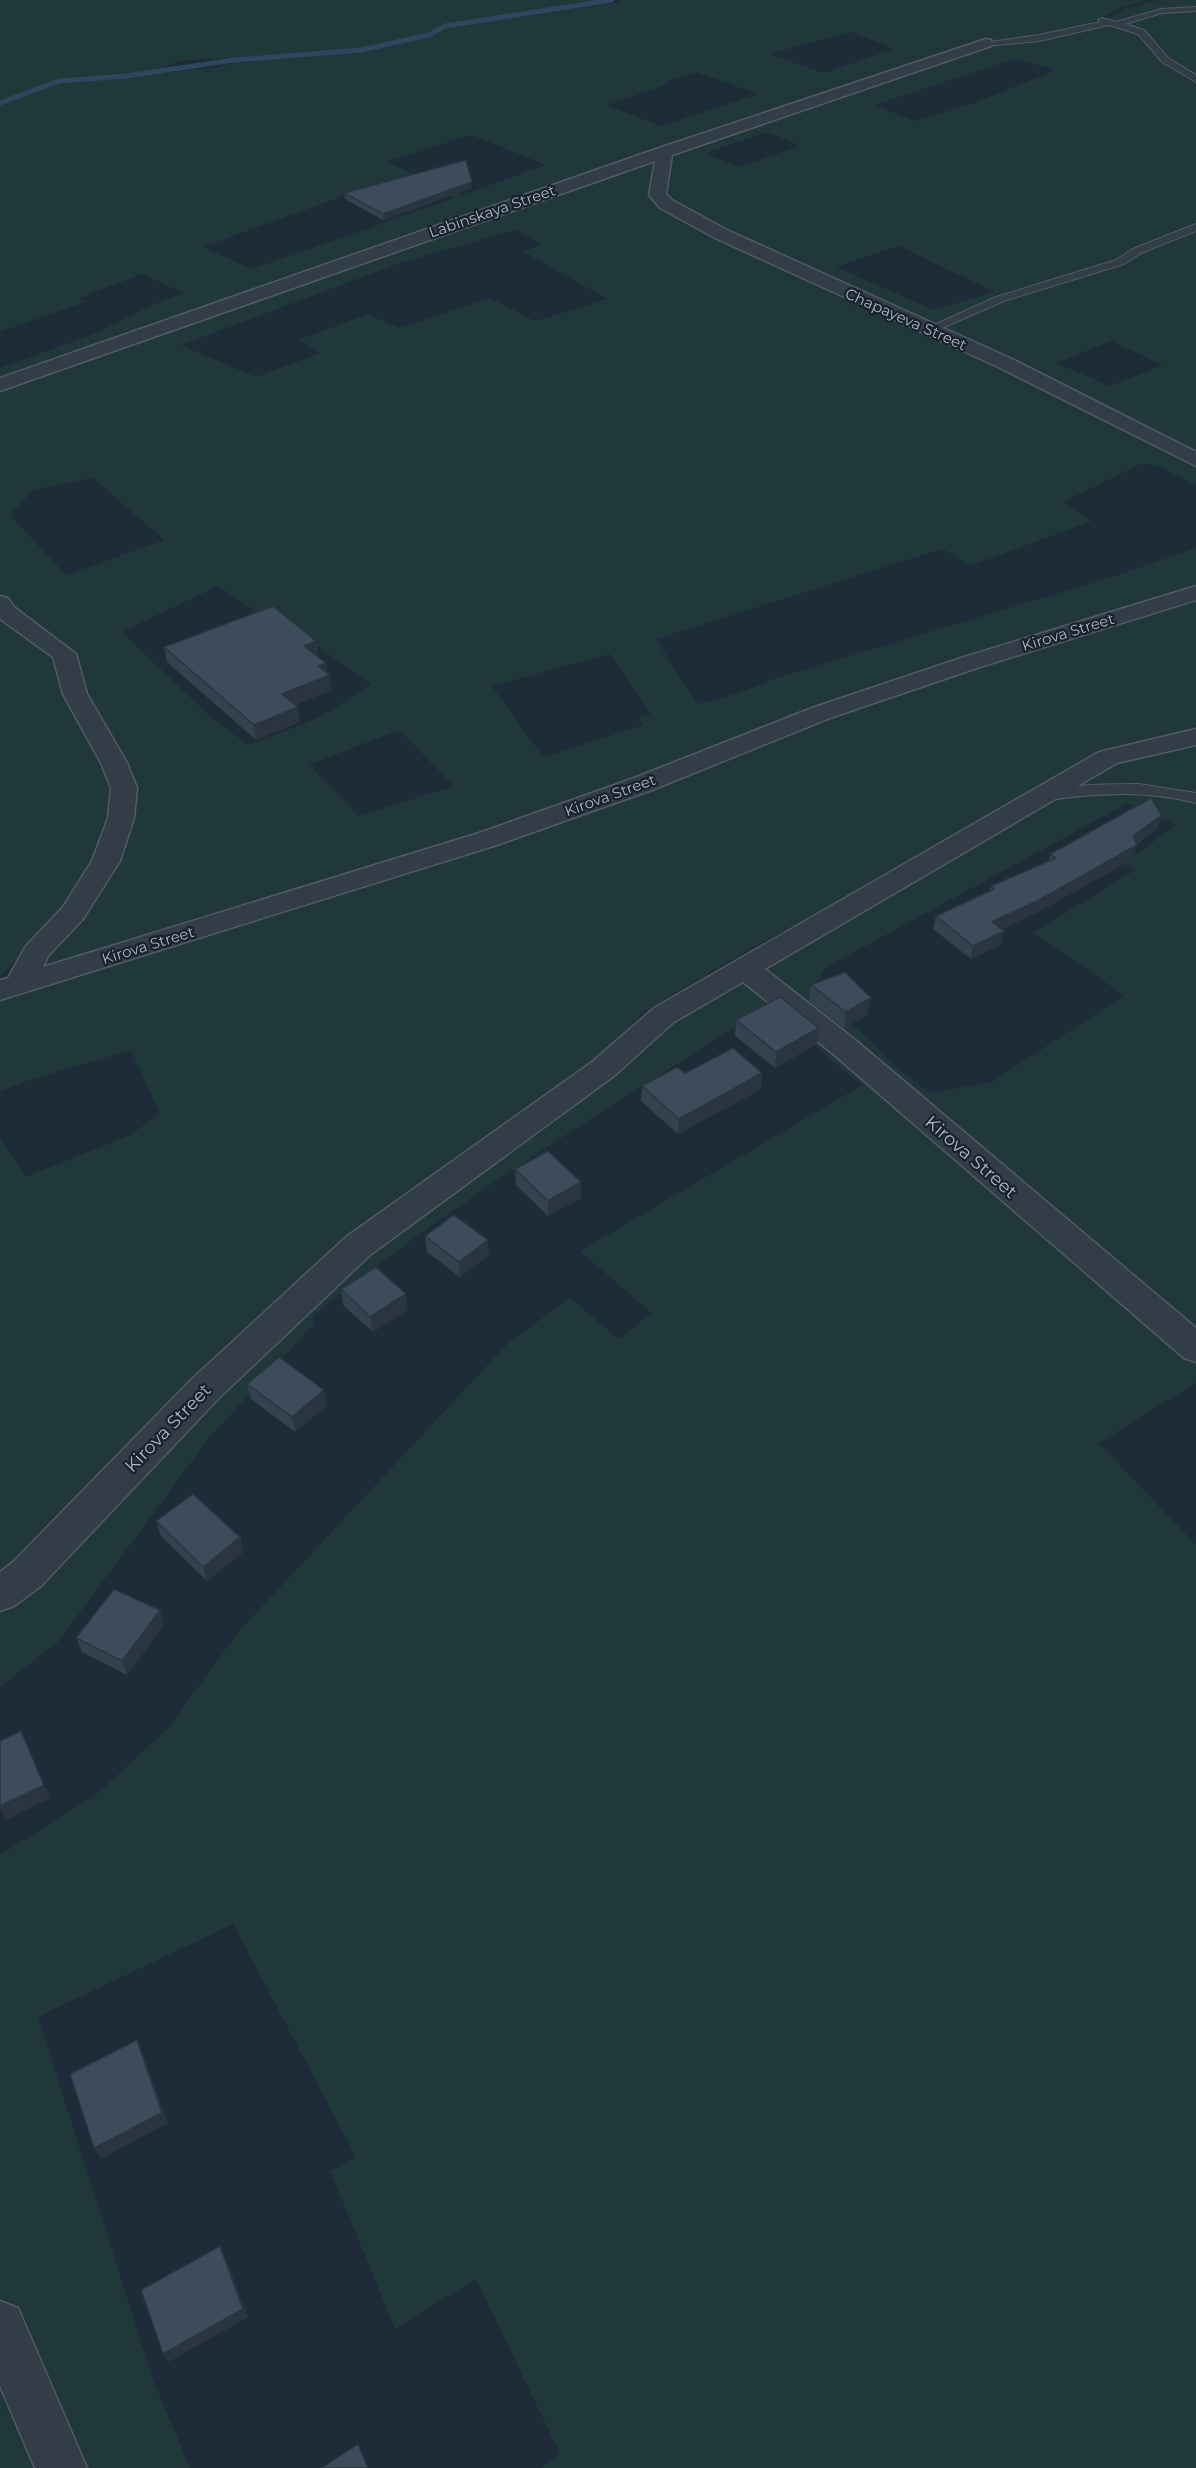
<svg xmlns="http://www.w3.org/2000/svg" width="1196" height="2468" font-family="Montserrat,sans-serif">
<rect width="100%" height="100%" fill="#1e2b38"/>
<!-- green -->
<g fill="#203839" fill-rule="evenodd">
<path d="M0,0H603L440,25L426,34L359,49L180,61C146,76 111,74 75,77C49,80 25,93 0,100Z"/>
<path d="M622,0H1147L1120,8L1081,28L1036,37L987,41L0,383V368L91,335L154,304L183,293L142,274L79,298L86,302L0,332V105L60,82L212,68L243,61L364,51L432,36L448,26L615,3ZM852,32L893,49L824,73L769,54ZM696,72L758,94L661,126L607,105L669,84L665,82ZM471,135L546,165L461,195L387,162ZM371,186H426L454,198L252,269L203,247Z"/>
<path d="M1158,0H1196V455L714,228L660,194L667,161L676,150L971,48L1040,40L1106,20L1128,8ZM1014,59L1056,70L974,103L915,121L874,105ZM768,132L800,146L738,167L706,153ZM898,246L993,291V292L934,310L836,267ZM1111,341L1163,365L1110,386L1057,363Z"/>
<path d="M661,155L654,196L1196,464V485L1160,467L1143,463L1063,502L1092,521L970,566L943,549L656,639L697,704L739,693L776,678L1115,576L1196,548V584L831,703L547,811L29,974L55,942L129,793L81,690L67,651L10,608L0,595V389ZM515,230L542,245L522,251L607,299L535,321L490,298L399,328L368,314L298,340L320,353L256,377L181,345L403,262ZM93,478L164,540L66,575L10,515L33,490ZM218,586L269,620L275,617L371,684L320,717L249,745L215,721L122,632ZM610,654L651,715L638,718L643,725L543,757L492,686ZM399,730L454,786L359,816L309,765Z"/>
<polygon points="1196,597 1196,734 1104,754 928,855 747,951 643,1012 591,1071 470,1157 0,1578 0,1136 25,1177 128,1136 160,1114 131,1050 27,1081 0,1092 0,998 643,792 879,699"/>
<polygon points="0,612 59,657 117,793 113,824 64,912 0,976"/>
<path d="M1196,744V1383L1099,1443L1196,1545V2468H540L560,2454L476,2279L395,2329L330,2171L356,2157L233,1924L38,2017L153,2379L190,2468H69L0,2304V1855L97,1794L167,1729L239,1631L508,1343L570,1298L619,1339L651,1313L580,1251L862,1085L767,1007C612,1106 455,1200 313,1316L314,1324L210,1437L58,1642L0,1687V1613L90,1533L173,1433L368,1246L482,1163L569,1110L623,1065L676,1017L1114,760ZM1128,803L1176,825L1124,863L1135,870L1033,933L1124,995L992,1082L930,1093L897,1068L856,1027L841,1025L812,996L825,968Z"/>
<polygon points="0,2389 7,2410 43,2468 0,2468"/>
</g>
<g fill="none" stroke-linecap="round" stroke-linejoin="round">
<!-- stream -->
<polyline stroke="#2f465f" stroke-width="5" points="0,103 59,81 126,76 234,60 361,50 429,35 445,26 612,0"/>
<defs>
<g id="lane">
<polygon points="1196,7 1196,11 1162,13 1125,24 1144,30 1168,58 1196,75 1196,82 1162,62 1138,34 1109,25 1039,41 986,46 982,43 1039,35 1100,22 1098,20 1102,18 1116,22 1161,9"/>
<polygon points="1196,224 1196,231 1141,253 1124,264 1004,301 933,332 923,330 996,297 1116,260 1133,249"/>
<path d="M1139,784L1196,793V803C1144,790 1094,793 1042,801L1034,796C1045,784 1121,784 1139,784Z"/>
</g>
<g id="street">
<polygon points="986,39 991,40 991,46 672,155 666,194 672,200 727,230 1012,359 1196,452 1196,466 998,367 715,238 660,208 649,195 655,161 0,391 0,378 659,148"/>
<polygon points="1196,586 1196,600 977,668 830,718 652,790 497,845 0,1000 0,980 8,978 26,946 63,907 92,861 108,818 111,788 101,763 63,694 53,657 0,619 0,596 8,598 14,607 76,654 87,694 127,763 137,788 134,818 120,861 83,919 48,956 43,967 479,833 634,778 812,708 961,658"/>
<polygon points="1196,729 1196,745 1117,763 765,969 854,1039 1196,1328 1196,1362 1184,1358 832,1053 743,982 674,1022 614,1076 370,1255 218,1399 41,1586 14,1606 0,1611 0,1572 13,1562 192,1379 346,1237 592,1062 654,1008 1099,752"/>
<polygon points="0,2301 18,2308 87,2468 35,2468 0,2386"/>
</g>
</defs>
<!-- lane casing -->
<use href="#lane" stroke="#505b67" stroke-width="2"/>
<!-- street casing -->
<use href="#street" stroke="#505b67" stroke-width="3"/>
<!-- lane -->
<use href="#lane" fill="#323d48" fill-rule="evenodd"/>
<!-- street -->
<use href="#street" fill="#323d48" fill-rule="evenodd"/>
</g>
<!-- wall -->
<g fill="#34414e">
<polygon points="472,182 472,188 383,220 345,199 344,193"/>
<polygon points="316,641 318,656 327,673 331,690 295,705 298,707 300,722 256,740 167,662 164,647"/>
<polygon points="1158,828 1137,844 1134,858 1038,912 1001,929 1001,945 971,959 933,929 936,916 990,891 991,886 1049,861 1050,854"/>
<polygon points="811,985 868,1014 844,1028 809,1001"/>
<polygon points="736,1020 819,1028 817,1044 775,1068 735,1036"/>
<polygon points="685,1073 762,1073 761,1089 678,1134 641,1101 642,1086"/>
<polygon points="515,1169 581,1182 581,1198 548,1216 516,1185"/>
<polygon points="425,1236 489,1255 460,1277 427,1252"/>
<polygon points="341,1289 407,1310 373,1332 343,1305"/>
<polygon points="247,1384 324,1390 327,1405 295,1432 251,1399"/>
<polygon points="156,1521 240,1537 243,1552 207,1581 161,1536"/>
<polygon points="160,1610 164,1625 127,1675 82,1652 76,1638"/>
</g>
<!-- shaded-wall -->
<g fill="#2a3540">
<polygon points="472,182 472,188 383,220 383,214"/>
<polygon points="316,641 318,656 306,661 304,646"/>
<polygon points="326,663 328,676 330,675 331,690 284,709 282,694 318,666"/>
<polygon points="298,707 300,722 256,740 254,725"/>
<polygon points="1162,815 1158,828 1129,849 1133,836"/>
<polygon points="1137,845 1134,858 1038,912 989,935 992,922"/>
<polygon points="1004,931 1001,945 971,959 973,946"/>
<polygon points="871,998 868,1014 844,1028 846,1012"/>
<polygon points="819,1028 817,1044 775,1068 776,1052"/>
<polygon points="762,1073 761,1089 678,1134 679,1119"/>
<polygon points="581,1182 581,1198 548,1216 548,1201"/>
<polygon points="488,1240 489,1255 460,1277 459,1262"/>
<polygon points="406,1294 407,1310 373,1332 370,1317"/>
<polygon points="324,1390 327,1405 295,1432 292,1417"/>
<polygon points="240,1537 243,1552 207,1581 203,1567"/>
<polygon points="160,1610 164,1625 127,1675 122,1661"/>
<polygon points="21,1731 50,1798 6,1820 0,1808 0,1806"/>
<polygon points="137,2040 142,2052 168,2123 101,2159 94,2148"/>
<polygon points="220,2246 225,2256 248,2317 169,2362 163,2354"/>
</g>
<!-- building -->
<g fill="#3c4c5b" stroke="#2a3540" stroke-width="1.5">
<polygon points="466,160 472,182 383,214 344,193"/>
<polygon points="273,606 316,641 304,646 326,663 318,666 330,675 282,694 298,707 254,725 164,647"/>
<polygon points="1151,798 1162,815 1133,836 1137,845 1041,899 992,922 1004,931 973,946 936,916 994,889 991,886 1056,858 1050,854"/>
<polygon points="845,972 871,998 846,1012 811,985"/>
<polygon points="780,997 819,1028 776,1052 736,1020"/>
<polygon points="733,1048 762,1073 679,1119 642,1086 677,1067 685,1073"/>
<polygon points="548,1151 581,1182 548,1201 515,1169"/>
<polygon points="454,1215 488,1240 459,1262 425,1236"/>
<polygon points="376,1267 406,1294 370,1317 341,1289"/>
<polygon points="279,1357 324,1390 292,1417 247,1384"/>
<polygon points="193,1494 240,1537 203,1567 156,1521"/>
<polygon points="114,1589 160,1610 122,1661 76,1638"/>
<polygon points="21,1731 44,1785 0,1806 0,1741"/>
<polygon points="137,2040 162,2113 94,2148 70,2074"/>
<polygon points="220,2246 243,2309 163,2354 141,2290"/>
<polygon points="358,2444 368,2468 321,2468"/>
</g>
<g text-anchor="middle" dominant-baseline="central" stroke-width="4.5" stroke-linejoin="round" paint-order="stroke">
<!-- far-street labels -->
<g font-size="15" fill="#acb8c6" stroke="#18222d">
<text transform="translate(492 211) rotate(-19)">Labinskaya Street</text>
<text transform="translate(906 319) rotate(24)">Chapayeva Street</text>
<text transform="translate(1068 632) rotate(-17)">Kirova Street</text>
<text transform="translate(610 795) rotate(-20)">Kirova Street</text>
<text transform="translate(148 945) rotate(-17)">Kirova Street</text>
</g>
<!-- street labels -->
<g font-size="18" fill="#acb8c6" stroke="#18222d">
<text transform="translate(971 1157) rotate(41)">Kirova Street</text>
<text transform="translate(168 1428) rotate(-46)">Kirova Street</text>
</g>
</g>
</svg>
